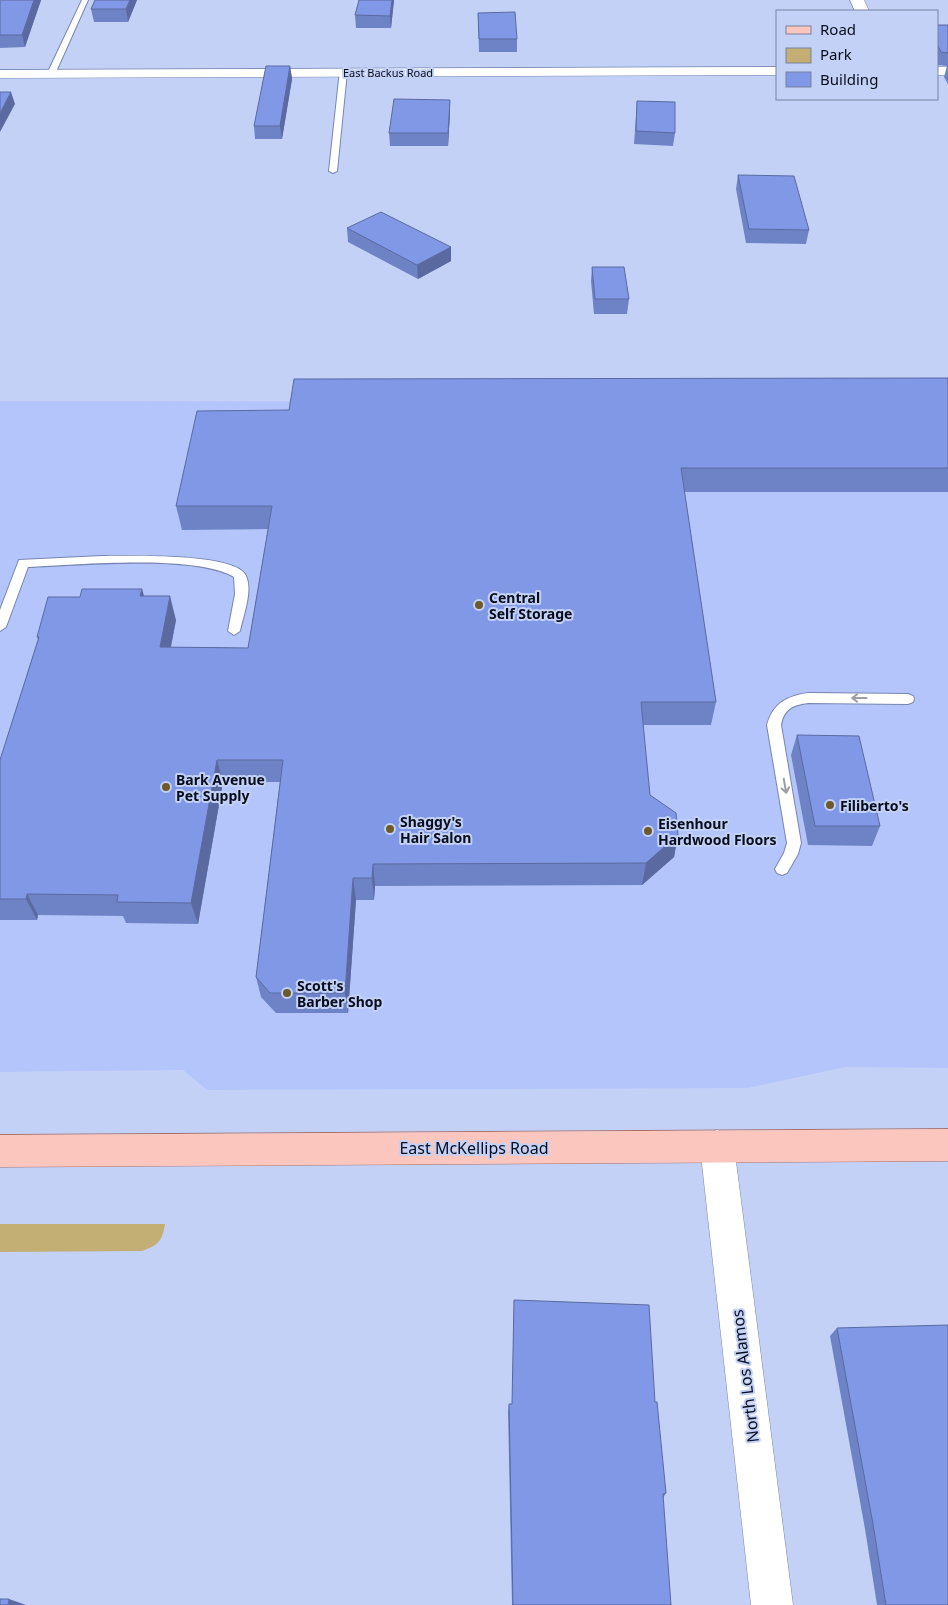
<svg xmlns="http://www.w3.org/2000/svg" width="948" height="1605" font-family="'Noto Sans',sans-serif">
<rect width="100%" height="100%" fill="#c4d1f7"/>
<!-- built -->
<polygon fill="#b4c5fb" points="0,401 948,402 948,1068 845,1067 748,1088 207,1090 183,1070 0,1072"/>
<!-- green -->
<path fill="#c3ae73" d="M0,1224H165C162,1242 158,1245 142,1251L0,1252Z"/>
<g fill="none" stroke-linecap="round" stroke-linejoin="round">
<defs>
<g id="service">
<polygon points="82,0 88,0 55,74 48,76 47,74"/>
<polygon points="340,70 347,72 337,171 333,173 329,171"/>
<path d="M102,556C128,556 231,553 245,574C254,589 243,616 240,631L234,635L228,631L235,594L234,577C194,554 77,565 28,567L6,627L0,631V610L19,560Z"/>
<path d="M808,693L908,694L913,696L914,699L913,702L908,704L808,703C793,705 784,709 781,725L801,843L798,854L787,873L782,875L777,873L775,869L784,853L787,843L767,725C773,703 787,696 808,693Z"/>
</g>
<g id="minor">
<polygon points="850,0 864,0 869,11 855,11"/>
<polygon points="777,67 777,75 0,78 0,70"/>
<rect x="937" y="67" width="11" height="8"/>
<polygon points="717,1130 729,1135 734,1146 793,1605 751,1605 700,1146 705,1135"/>
</g>
<polygon id="primary" points="948,1129 948,1161 0,1167 0,1135"/>
</defs>
<!-- service casing -->
<use href="#service" stroke="#7785b1" stroke-width="2"/>
<!-- minor casing -->
<use href="#minor" stroke="#7785b1" stroke-width="1"/>
<!-- primary casing -->
<use href="#primary" stroke="#a36d68" stroke-width="1"/>
<!-- service -->
<use href="#service" fill="#fff" fill-rule="evenodd"/>
<!-- minor -->
<use href="#minor" fill="#fff" fill-rule="evenodd"/>
<!-- primary -->
<use href="#primary" fill="#fac6bd" fill-rule="evenodd"/>
</g>
<!-- wall -->
<g fill="#6e83c6">
<polygon points="41,0 25,47 0,48 0,2"/>
<polygon points="95,0 137,0 128,22 94,22 91,9"/>
<polygon points="394,0 391,28 356,28 355,15"/>
<polygon points="478,13 517,39 517,52 479,52"/>
<polygon points="937,25 948,25 948,84 944,77 947,66 938,65 937,63"/>
<polygon points="290,66 292,79 282,139 255,139 254,126"/>
<polygon points="450,100 450,113 448,146 390,146 389,133"/>
<polygon points="637,101 675,133 673,146 634,144"/>
<polygon points="738,175 809,230 806,244 746,243 736,189"/>
<polygon points="347,228 451,247 451,261 418,279 348,242"/>
<polygon points="592,267 629,299 627,314 594,314 591,281"/>
<polygon points="948,378 948,492 684,492 716,702 711,725 643,725 650,795 678,835 674,857 642,885 375,886 374,900 356,900 348,1013 276,1013 261,997 256,977 280,782 223,782 198,924 126,923 123,916 38,915 37,920 0,920 0,760 38,640 37,637 144,596 176,620 171,647 248,648 268,529 182,530 176,506 289,410"/>
<polygon points="797,735 880,826 872,846 808,845 791,755"/>
<polygon points="514,1300 655,1402 666,1493 663,1498 671,1605 512,1605 508,1411 509,1404 512,1404"/>
<polygon points="837,1328 948,1605 877,1605 865,1529 830,1336"/>
</g>
<!-- shaded-wall -->
<g fill="#5a6aa1">
<polygon points="34,0 41,0 25,47 22,35"/>
<polygon points="130,0 137,0 128,22 126,9"/>
<polygon points="392,0 394,0 391,28 390,16"/>
<polygon points="290,66 292,79 282,139 280,126"/>
<polygon points="11,92 15,104 0,132 0,113"/>
<polygon points="450,100 450,113 448,146 448,133"/>
<polygon points="451,247 451,261 418,279 417,265"/>
<polygon points="142,589 149,612 140,596"/>
<polygon points="170,596 176,620 166,670 160,647"/>
<polygon points="217,760 223,782 198,924 191,903"/>
<polygon points="678,835 674,857 642,885 646,863"/>
<polygon points="373,864 375,886 374,900 372,878"/>
<polygon points="353,878 356,900 348,1013 345,993"/>
<polygon points="27,894 38,915 37,920 26,899"/>
<polygon points="9,1599 26,1605 8,1605"/>
</g>
<!-- building -->
<g fill="#8098e6" stroke="#5a6aa1">
<polygon points="1,0 34,0 22,35 0,35 0,2"/>
<polygon points="95,0 130,0 126,9 91,9"/>
<polygon points="359,0 392,0 390,16 355,15"/>
<polygon points="515,12 517,39 479,39 478,13"/>
<polygon points="937,25 948,25 948,53 941,52 937,44"/>
<polygon points="266,66 290,66 280,126 254,126"/>
<polygon points="0,92 11,92 0,113"/>
<polygon points="394,99 450,100 448,133 389,133"/>
<polygon points="637,101 675,102 675,133 636,131"/>
<polygon points="738,175 794,176 809,230 749,229"/>
<polygon points="381,212 451,247 417,265 347,228"/>
<polygon points="592,267 624,267 629,299 595,299"/>
<polygon points="948,378 948,468 681,468 716,702 641,702 650,795 676,813 678,835 646,863 373,864 372,878 353,878 345,993 270,993 256,977 283,760 217,760 191,903 117,902 118,895 27,894 26,899 0,899 0,760 39,637 37,637 48,597 80,597 82,589 142,589 140,596 170,596 160,647 248,648 272,506 176,506 197,411 289,410 294,379"/>
<polygon points="797,735 859,736 880,826 815,826"/>
<polygon points="514,1300 649,1305 655,1402 657,1402 666,1493 663,1494 671,1605 513,1605 509,1404 512,1404"/>
<polygon points="948,1325 948,1605 886,1605 873,1524 837,1328"/>
<polygon points="0,1599 9,1599 8,1605 0,1605"/>
</g>
<!-- one-way arrows -->
<defs><path id="oneway-shaft" d="M-6 0H5M1.5-3L5.5 0L1.5 3" fill="none" stroke-width="1.6" stroke-linecap="round" stroke-linejoin="round" transform="scale(1.25)"/></defs>
<g stroke="#9c9ea4">
<use href="#oneway-shaft" transform="translate(859 698) rotate(-180)"/>
<use href="#oneway-shaft" transform="translate(785 786) rotate(80)"/>
</g>
<!-- markers -->
<g fill="#6c5a28" stroke="#c4d1f7" stroke-width="2">
<circle cx="479" cy="605" r="5"/>
<circle cx="166" cy="787" r="5"/>
<circle cx="830" cy="805" r="5"/>
<circle cx="390" cy="829" r="5"/>
<circle cx="648" cy="831" r="5"/>
<circle cx="287" cy="993" r="5"/>
</g>
<g text-anchor="middle" dominant-baseline="central" stroke-width="4" stroke-linejoin="round" paint-order="stroke">
<!-- far-street labels -->
<g font-size="11" fill="#080d1c" stroke="#c4d1f7">
<text x="388" y="72">East Backus Road</text>
</g>
<!-- poi labels -->
<g font-size="14" font-weight="bold" fill="#080d1c" stroke="#c4d1f7" text-anchor="start">
<text x="489" y="597">Central<tspan x="489" dy="16">Self Storage</tspan></text>
<text x="176" y="779">Bark Avenue<tspan x="176" dy="16">Pet Supply</tspan></text>
<text x="840" y="805">Filiberto's</text>
<text x="400" y="821">Shaggy's<tspan x="400" dy="16">Hair Salon</tspan></text>
<text x="658" y="823">Eisenhour<tspan x="658" dy="16">Hardwood Floors</tspan></text>
<text x="297" y="985">Scott's<tspan x="297" dy="16">Barber Shop</tspan></text>
</g>
<!-- near-street labels -->
<g font-size="16" fill="#080d1c" stroke="#c4d1f7">
<text x="474" y="1148">East McKellips Road</text>
<text transform="translate(745 1376) rotate(-97)">North Los Alamos</text>
</g>
</g>
<!-- legend -->
<rect x="776" y="10" width="162" height="90" fill="#c4d1f7" stroke="#79839f"/>
<rect x="786" y="26" width="25" height="8" fill="#fac6bd" stroke="#79839f"/>
<text x="820" y="35" font-size="15" fill="#080d1c">Road</text>
<rect x="786" y="48" width="25" height="15" fill="#c3ae73" stroke="#79839f"/>
<text x="820" y="60" font-size="15" fill="#080d1c">Park</text>
<rect x="786" y="72" width="25" height="15" fill="#8098e6" stroke="#79839f"/>
<text x="820" y="85" font-size="15" fill="#080d1c">Building</text>
</svg>
